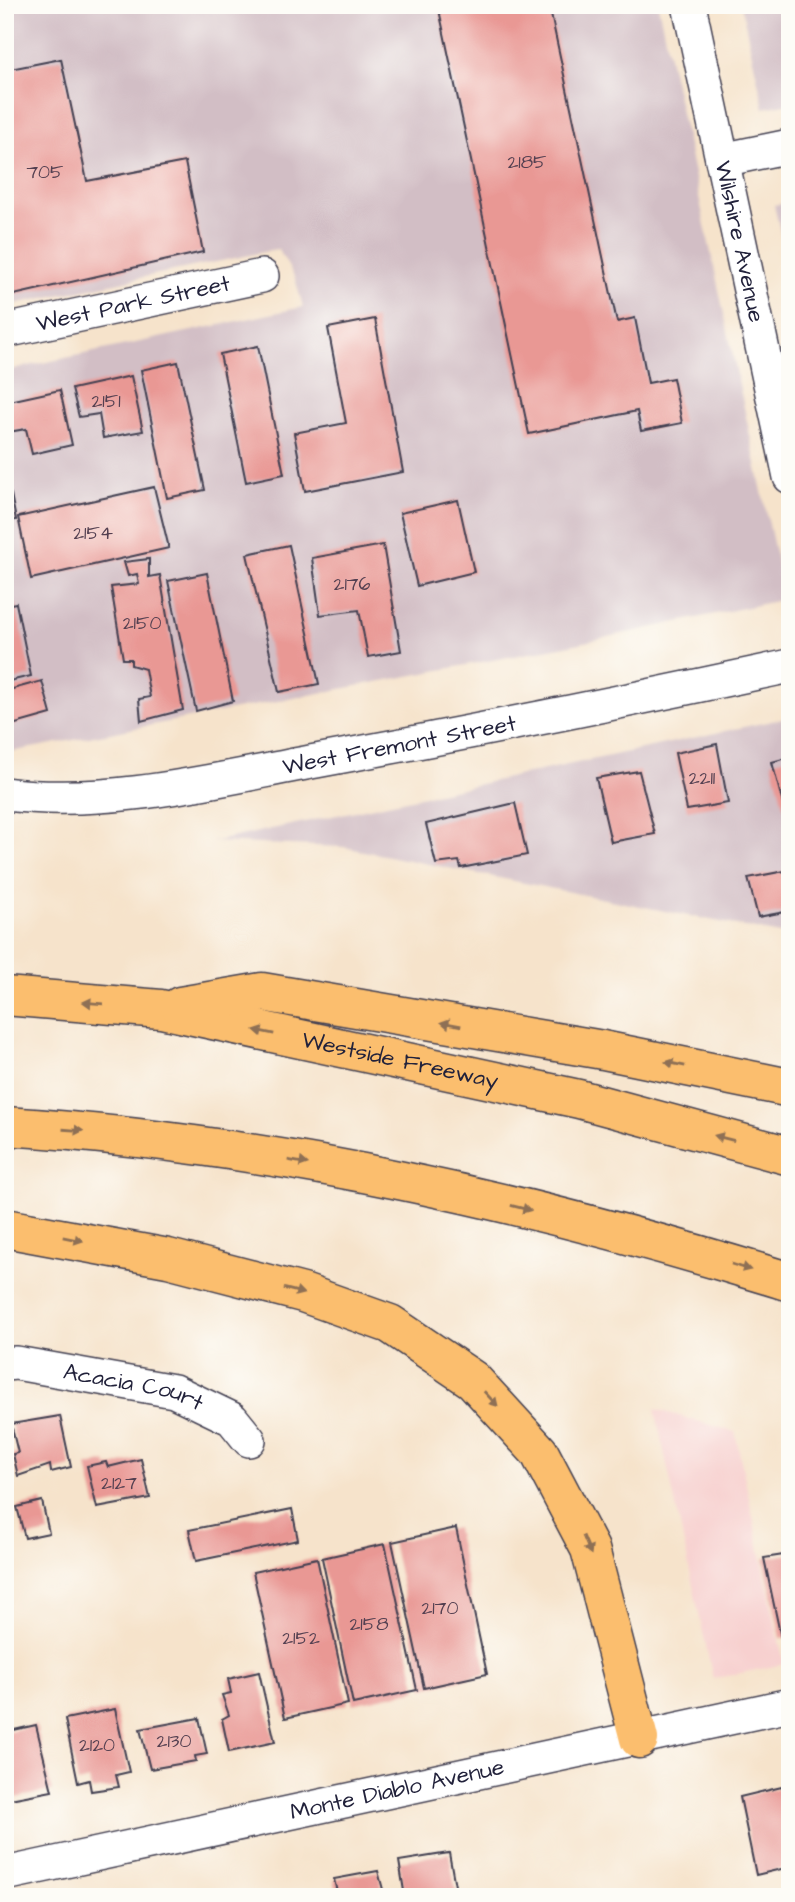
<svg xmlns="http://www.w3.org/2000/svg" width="795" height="1902" font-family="'Architects Daughter',sans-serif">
<rect width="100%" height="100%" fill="#fdfcf7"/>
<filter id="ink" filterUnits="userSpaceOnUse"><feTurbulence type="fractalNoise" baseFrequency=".0143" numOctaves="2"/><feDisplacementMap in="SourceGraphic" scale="14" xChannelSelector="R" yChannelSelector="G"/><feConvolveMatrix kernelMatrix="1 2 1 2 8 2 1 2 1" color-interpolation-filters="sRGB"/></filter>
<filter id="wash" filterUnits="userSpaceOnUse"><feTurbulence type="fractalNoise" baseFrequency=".00686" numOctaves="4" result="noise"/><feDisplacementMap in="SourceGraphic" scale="28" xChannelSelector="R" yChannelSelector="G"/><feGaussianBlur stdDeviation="1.57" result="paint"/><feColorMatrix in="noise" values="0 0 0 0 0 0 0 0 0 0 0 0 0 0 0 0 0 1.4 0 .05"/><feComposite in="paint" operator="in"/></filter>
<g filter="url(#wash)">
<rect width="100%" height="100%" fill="#f6e3cb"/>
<!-- built -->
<polygon fill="#f7d0cf" points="655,1409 735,1432 784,1664 713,1679"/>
<!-- industrial -->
<g fill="#d2bec5">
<polygon points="5,5 658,5 785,599 566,646 5,753 5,371 303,307 295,278 278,249 5,306"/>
<polygon points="741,5 790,5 790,103 764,108"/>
<polygon points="790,202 790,274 774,205"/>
<polygon points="790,717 790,936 343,847 212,842"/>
</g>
<g id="blocks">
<!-- building -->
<g fill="#e99894">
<polygon points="438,5 549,5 617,322 635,318 648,383 673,378 682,423 641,431 637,411 529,434"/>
<polygon points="61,59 87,181 185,162 203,252 5,297 5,70"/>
<polygon points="375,319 403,472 305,491 294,433 346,423 328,328"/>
<polygon points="258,346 284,474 246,482 220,354"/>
<polygon points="178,362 205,490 167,498 141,370"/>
<polygon points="131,376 143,431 103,438 99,414 79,417 72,389"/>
<polygon points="60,390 72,445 32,454 26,429 8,432 5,402"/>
<polygon points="154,487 169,548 31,579 18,517"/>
<polygon points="11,494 16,520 5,522 5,495"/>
<polygon points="458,500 474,572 417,586 400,513"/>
<polygon points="289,545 319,684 279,692 247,554"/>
<polygon points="383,545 401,651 368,657 359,610 320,615 312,558"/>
<polygon points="149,559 149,577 160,575 183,710 141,721 139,699 150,697 145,669 131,665 131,659 123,659 111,587 139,584 137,574 128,576 124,562"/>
<polygon points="207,573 233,701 196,711 168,581"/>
<polygon points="16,603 31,676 5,682 5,605"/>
<polygon points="42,681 51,714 5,727 5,691"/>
<polygon points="717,744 728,803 687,810 675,753"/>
<polygon points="790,757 790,807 784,808 772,762"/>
<polygon points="639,771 655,834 611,842 596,778"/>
<polygon points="515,803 527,855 461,868 459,861 436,864 426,824"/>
<polygon points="790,870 790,911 758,917 748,878"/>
<polygon points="60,1416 71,1467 51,1472 50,1465 18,1476 13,1454 18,1453 11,1424"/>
<polygon points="141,1459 150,1498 97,1508 87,1466 106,1462 108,1467"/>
<polygon points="42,1501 49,1533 25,1538 17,1507"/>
<polygon points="292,1509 298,1540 196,1561 189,1530"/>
<polygon points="456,1528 487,1674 424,1688 392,1542"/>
<polygon points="385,1544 417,1690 353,1704 322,1558"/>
<polygon points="790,1554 790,1637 781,1638 764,1558"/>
<polygon points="317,1558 348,1704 285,1718 253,1572"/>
<polygon points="259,1672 275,1742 229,1752 222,1719 229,1715 222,1695 231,1693 228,1679"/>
<polygon points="115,1709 129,1772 116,1775 119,1787 91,1791 89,1780 78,1783 65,1719"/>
<polygon points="199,1718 207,1754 195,1756 196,1761 150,1769 140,1729"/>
<polygon points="36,1725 52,1791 10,1799 5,1778 5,1732"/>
<polygon points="790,1785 790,1867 756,1875 740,1797"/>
<polygon points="449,1853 457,1897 405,1897 399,1861"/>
<polygon points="378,1871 385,1897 338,1897 334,1879"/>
</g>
</g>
</g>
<g filter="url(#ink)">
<use href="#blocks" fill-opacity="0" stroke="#423f51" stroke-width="2"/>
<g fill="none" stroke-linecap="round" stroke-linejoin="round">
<defs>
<g id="minor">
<path id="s1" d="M689,5L790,477"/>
<polyline points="722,160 790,146"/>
<path id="s2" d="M5,331L262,276"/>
<path id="s3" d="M5,794C109,807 214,780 316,761C474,732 632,700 790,666"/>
<path id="s4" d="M5,1364L16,1363L174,1391L232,1419L249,1440"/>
<path id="s5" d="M5,1874L790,1705"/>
</g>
<g id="highway">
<path id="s6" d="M5,996L161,1009L579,1099L790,1156"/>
<polyline points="180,1006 262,992 603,1050 790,1088"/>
<path d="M5,1126C272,1143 535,1203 790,1282"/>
<polyline points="5,1228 168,1258 303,1293 390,1324 473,1380 539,1452 590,1549 639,1739"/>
</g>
</defs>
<!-- minor casing -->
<use href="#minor" stroke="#423f51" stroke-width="36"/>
<!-- highway casing -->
<use href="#highway" stroke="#423f51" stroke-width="41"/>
<!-- minor -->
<use href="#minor" stroke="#fff" stroke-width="33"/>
<!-- highway -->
<use href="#highway" stroke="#fbbe6e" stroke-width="38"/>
</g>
<!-- one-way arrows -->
<defs><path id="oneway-solid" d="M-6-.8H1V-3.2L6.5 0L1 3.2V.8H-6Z" transform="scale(1.75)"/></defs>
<g fill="#8e7054">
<use href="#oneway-solid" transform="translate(93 1003) rotate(-175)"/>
<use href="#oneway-solid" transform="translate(451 1024) rotate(-170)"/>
<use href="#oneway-solid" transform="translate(264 1032) rotate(-168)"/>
<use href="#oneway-solid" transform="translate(675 1064) rotate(-168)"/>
<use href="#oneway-solid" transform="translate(73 1130) rotate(4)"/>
<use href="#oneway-solid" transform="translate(724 1138) rotate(-165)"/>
<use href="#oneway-solid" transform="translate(298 1162) rotate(10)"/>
<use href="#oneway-solid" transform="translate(521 1208) rotate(14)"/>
<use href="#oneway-solid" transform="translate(73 1239) rotate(11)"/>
<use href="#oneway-solid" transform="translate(741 1267) rotate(17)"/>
<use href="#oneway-solid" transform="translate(294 1291) rotate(15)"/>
<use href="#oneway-solid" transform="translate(491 1399) rotate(47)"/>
<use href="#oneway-solid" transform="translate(587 1545) rotate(67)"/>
</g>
</g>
<g text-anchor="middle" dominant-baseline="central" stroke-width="5" stroke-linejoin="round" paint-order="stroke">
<!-- number labels -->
<g font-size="19" fill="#544051">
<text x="527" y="162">2185</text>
<text x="45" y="172">705</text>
<text x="106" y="401">2151</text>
<text x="93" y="533">2154</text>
<text x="352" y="584">2176</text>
<text x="142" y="623">2150</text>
<text x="702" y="778">2211</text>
<text x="119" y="1483">2127</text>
<text x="440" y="1608">2170</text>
<text x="369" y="1624">2158</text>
<text x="301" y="1638">2152</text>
<text x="174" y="1741">2130</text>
<text x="97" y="1745">2120</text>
</g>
<!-- street labels -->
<g font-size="23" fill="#22223b" stroke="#fdfcf7">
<text stroke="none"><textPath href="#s1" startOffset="242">Wilshire Avenue</textPath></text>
<text stroke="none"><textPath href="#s2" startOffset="131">West Park Street</textPath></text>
<text stroke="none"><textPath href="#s3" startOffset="399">West Fremont Street</textPath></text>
<text stroke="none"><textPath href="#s6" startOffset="401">Westside Freeway</textPath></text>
<text stroke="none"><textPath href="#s4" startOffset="131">Acacia Court</textPath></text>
<text stroke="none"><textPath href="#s5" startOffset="401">Monte Diablo Avenue</textPath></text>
</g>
</g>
<!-- margin -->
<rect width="795" height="1902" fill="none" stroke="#fdfcf7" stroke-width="28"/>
</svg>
